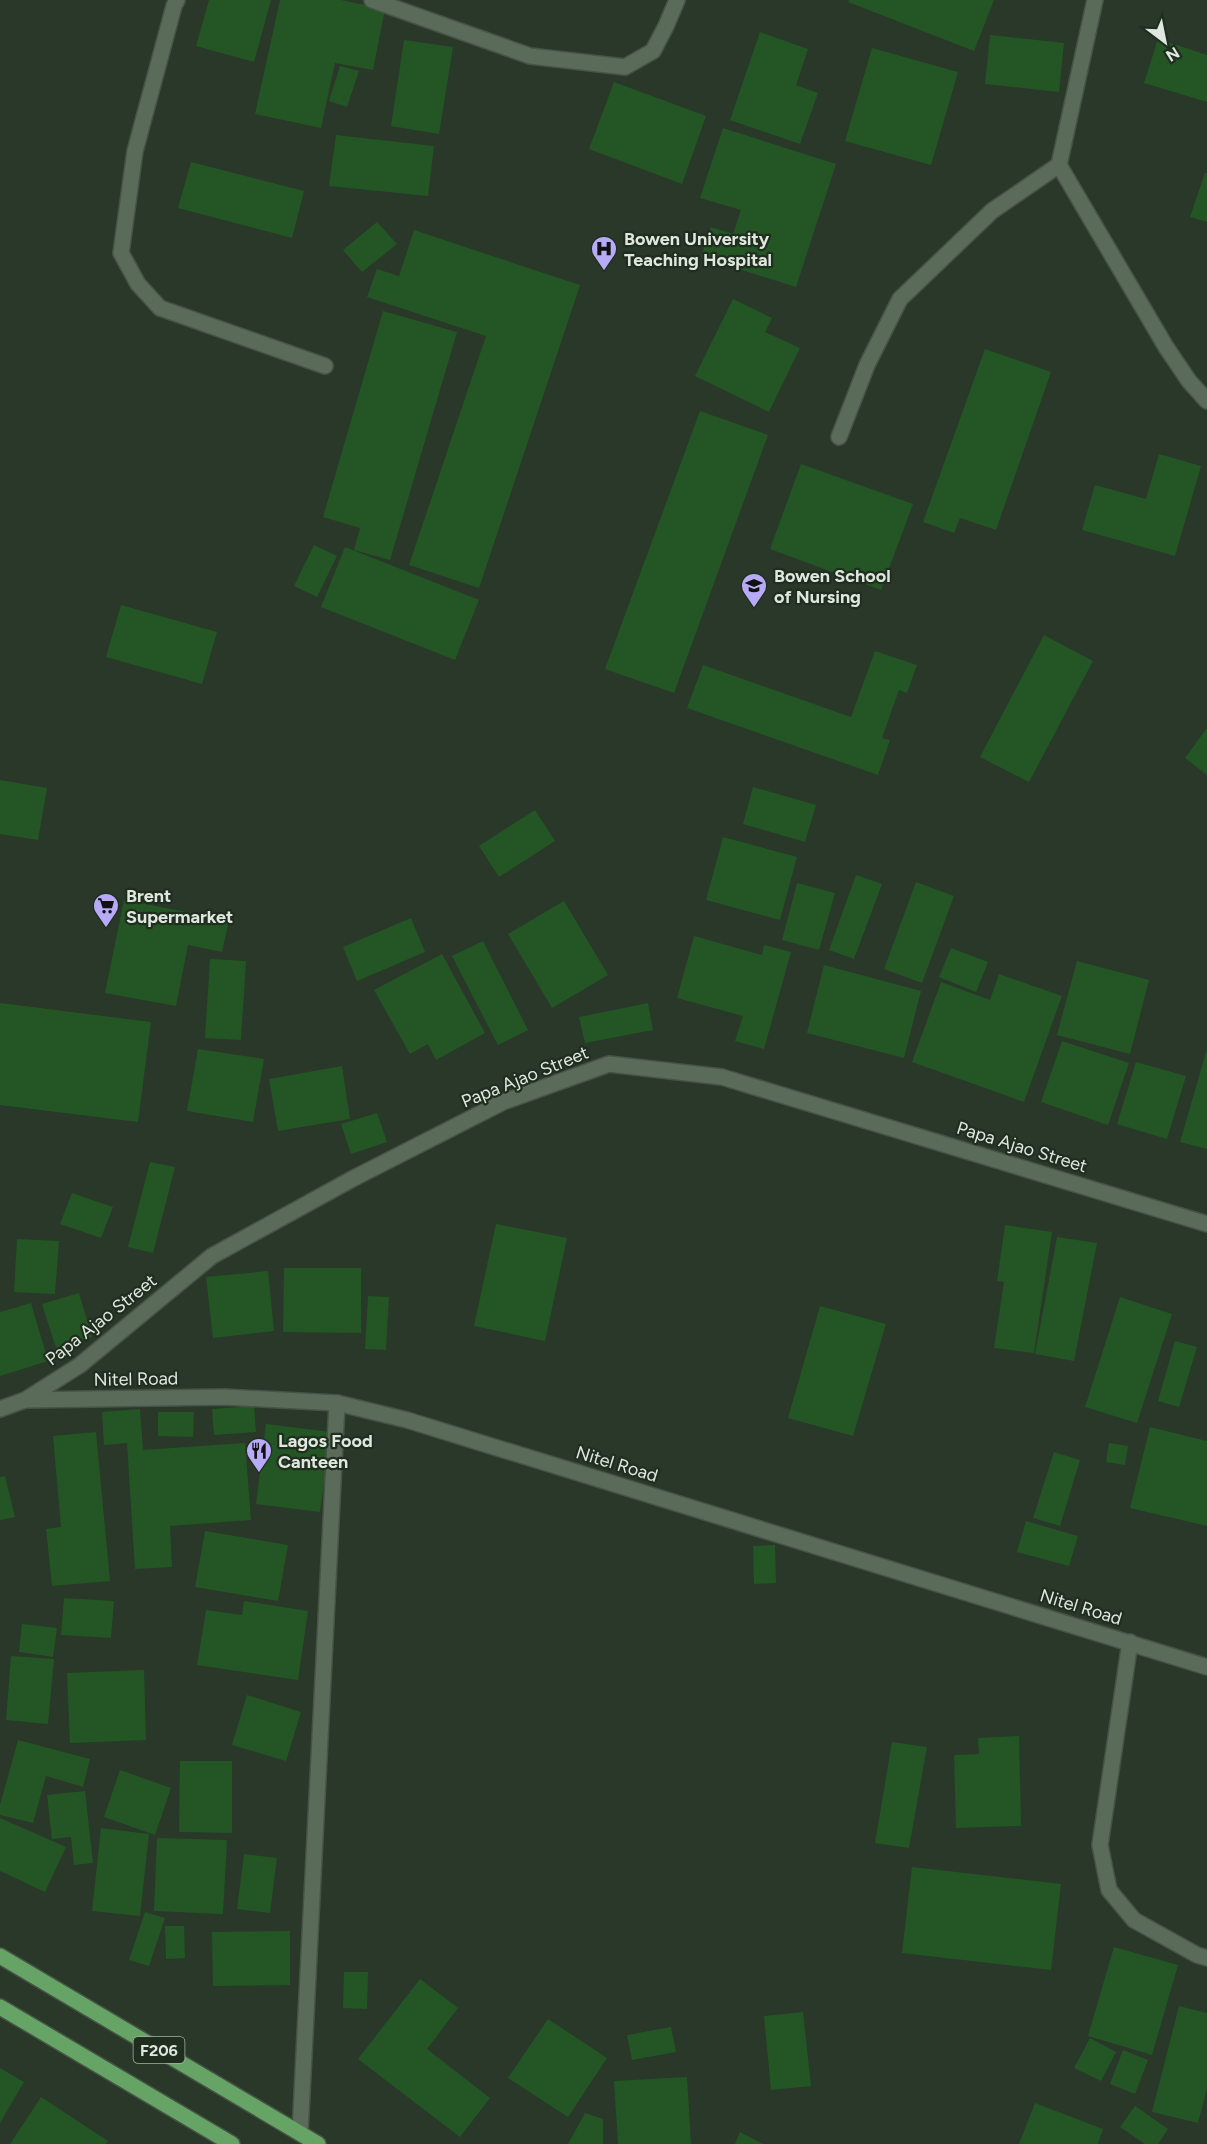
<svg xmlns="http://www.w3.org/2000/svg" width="1207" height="2144" font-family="Figtree,sans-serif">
<rect width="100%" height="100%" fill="#293829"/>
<!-- building -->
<g fill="#235624">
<polygon points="209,0 271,0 254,62 196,46"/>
<polygon points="280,0 341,0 385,9 373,70 335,63 321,128 255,114"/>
<polygon points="849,0 994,0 974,51 848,2"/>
<polygon points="760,32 808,49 796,85 818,93 800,144 730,120"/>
<polygon points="990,35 1064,43 1059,92 985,84"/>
<polygon points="1158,39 1207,55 1207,102 1144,83"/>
<polygon points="404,40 453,47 439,134 391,126"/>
<polygon points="872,48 958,72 931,165 845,141"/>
<polygon points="340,66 359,71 347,107 329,101"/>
<polygon points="614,82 706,116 682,184 589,149"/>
<polygon points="723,128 836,164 796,287 701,257 711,227 733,234 741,210 700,198"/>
<polygon points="336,135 434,146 428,196 329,186"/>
<polygon points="191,162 304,191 292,238 178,208"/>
<polygon points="1205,173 1207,173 1207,222 1190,217"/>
<polygon points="377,222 397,244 362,272 343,250"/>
<polygon points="414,230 580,285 479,588 409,565 486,336 367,297 377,269 399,276"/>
<polygon points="733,299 772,318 765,332 800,348 769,412 695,376"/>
<polygon points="383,311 457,332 390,560 354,550 360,528 323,517"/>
<polygon points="985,349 1051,372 996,530 960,518 954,533 923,522"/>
<polygon points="700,411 768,435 674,693 605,669"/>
<polygon points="1159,454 1201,466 1175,556 1082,530 1095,485 1146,499"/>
<polygon points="801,464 913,504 881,590 770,549"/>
<polygon points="314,545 337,556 317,597 294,586"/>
<polygon points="345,547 479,600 455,660 321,607"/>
<polygon points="121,605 217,632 202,684 106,657"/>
<polygon points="1044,635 1093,661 1029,782 980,757"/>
<polygon points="875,651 917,665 907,693 899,690 882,738 890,740 878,775 687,708 703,665 851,717"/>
<polygon points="1207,728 1207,775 1185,758"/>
<polygon points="0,780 47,788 38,840 0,834"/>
<polygon points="753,787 816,805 805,842 743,824"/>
<polygon points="535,810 555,841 499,877 479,846"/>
<polygon points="723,837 797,857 780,920 706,900"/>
<polygon points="856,875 882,884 854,959 829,950"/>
<polygon points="916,882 954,896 922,983 884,969"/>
<polygon points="797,883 835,893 819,950 782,940"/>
<polygon points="124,900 229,920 222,952 188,945 176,1006 105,993"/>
<polygon points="564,901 608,975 552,1008 508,934"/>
<polygon points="411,918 425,952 357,981 343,947"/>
<polygon points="694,936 762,955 764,945 791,952 764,1049 735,1041 743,1016 677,998"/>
<polygon points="483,941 528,1030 498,1045 452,956"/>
<polygon points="951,948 988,962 976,992 939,977"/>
<polygon points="442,954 485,1033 436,1060 428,1044 410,1054 374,990"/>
<polygon points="210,959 246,961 241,1040 205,1038"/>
<polygon points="1077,961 1149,980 1130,1054 1057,1035"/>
<polygon points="824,965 921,991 904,1058 807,1033"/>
<polygon points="999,974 1062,996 1024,1102 912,1062 941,982 990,1000"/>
<polygon points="0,1003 151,1022 138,1122 0,1105"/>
<polygon points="648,1003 653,1030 585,1043 579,1017"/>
<polygon points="1062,1041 1129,1063 1108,1125 1041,1102"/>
<polygon points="198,1049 264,1059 253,1122 187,1111"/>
<polygon points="1207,1049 1207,1149 1180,1142"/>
<polygon points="1136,1062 1186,1076 1167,1139 1117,1124"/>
<polygon points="342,1066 350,1119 278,1131 269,1079"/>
<polygon points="377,1113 387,1142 351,1154 341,1124"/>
<polygon points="150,1162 175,1167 153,1253 128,1247"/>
<polygon points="72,1193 113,1207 101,1238 60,1224"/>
<polygon points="496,1224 567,1238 545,1341 474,1326"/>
<polygon points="1005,1225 1052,1232 1034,1353 994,1348 1004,1282 997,1281"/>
<polygon points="1057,1237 1097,1243 1074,1361 1035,1354"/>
<polygon points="17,1239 59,1241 55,1294 14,1292"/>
<polygon points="284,1268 361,1268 361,1333 283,1332"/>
<polygon points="268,1271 274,1331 213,1338 206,1277"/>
<polygon points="79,1293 92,1337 56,1348 42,1304"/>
<polygon points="368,1296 389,1297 386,1350 365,1349"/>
<polygon points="1120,1297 1172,1314 1137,1423 1085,1407"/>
<polygon points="31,1303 48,1361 0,1376 0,1312"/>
<polygon points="820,1306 886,1324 853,1436 788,1418"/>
<polygon points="1175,1341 1197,1347 1179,1407 1158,1401"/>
<polygon points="254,1406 256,1432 214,1435 212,1409"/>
<polygon points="140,1409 143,1450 245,1443 251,1520 170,1526 172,1567 135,1569 127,1443 104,1445 102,1412"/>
<polygon points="158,1412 194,1412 193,1437 158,1436"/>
<polygon points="266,1424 331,1432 320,1512 256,1504"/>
<polygon points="1150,1427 1207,1441 1207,1526 1130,1508"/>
<polygon points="96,1432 110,1581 52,1586 46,1529 61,1527 53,1436"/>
<polygon points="1109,1443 1128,1446 1125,1465 1106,1462"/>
<polygon points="1054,1452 1080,1460 1060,1526 1033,1518"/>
<polygon points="5,1476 15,1517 0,1520 0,1477"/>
<polygon points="1026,1521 1078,1536 1069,1566 1017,1552"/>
<polygon points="205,1531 288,1545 278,1601 195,1587"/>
<polygon points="775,1545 776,1583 754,1584 753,1546"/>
<polygon points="64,1598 114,1601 111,1638 61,1635"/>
<polygon points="244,1601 308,1611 298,1680 197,1665 206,1610 242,1615"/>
<polygon points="22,1624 57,1628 53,1657 19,1652"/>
<polygon points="11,1656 54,1659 48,1724 6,1720"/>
<polygon points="144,1670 146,1740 70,1743 67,1673"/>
<polygon points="247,1695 301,1712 286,1761 232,1745"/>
<polygon points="1019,1736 1021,1826 956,1828 954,1755 979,1754 978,1738"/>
<polygon points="18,1740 90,1759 83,1787 46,1776 33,1823 0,1815 0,1805"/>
<polygon points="892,1742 927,1747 909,1848 875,1843"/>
<polygon points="180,1761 232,1761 232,1833 179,1832"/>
<polygon points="120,1770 171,1788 155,1835 104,1817"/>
<polygon points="85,1791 93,1863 74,1865 71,1837 52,1839 47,1795"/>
<polygon points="0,1818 66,1847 45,1892 0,1871"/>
<polygon points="101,1828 149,1834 140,1916 92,1911"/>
<polygon points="157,1838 227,1840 223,1914 154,1911"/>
<polygon points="244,1854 277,1858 270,1913 237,1909"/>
<polygon points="912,1867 1061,1884 1051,1970 902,1953"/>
<polygon points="145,1912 165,1918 149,1966 129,1960"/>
<polygon points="165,1926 184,1926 185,1958 166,1959"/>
<polygon points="290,1931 290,1985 213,1986 212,1932"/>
<polygon points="1114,1947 1178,1965 1152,2055 1088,2036"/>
<polygon points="344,1972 368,1972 367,2009 343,2008"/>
<polygon points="420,1979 458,2008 427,2049 490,2098 460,2137 358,2059"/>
<polygon points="1179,2006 1207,2013 1207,2088 1198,2123 1152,2112"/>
<polygon points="803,2012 811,2086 771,2090 764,2016"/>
<polygon points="548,2019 607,2058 568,2117 508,2078"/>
<polygon points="671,2027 676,2052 632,2060 627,2035"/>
<polygon points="1090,2038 1116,2052 1101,2081 1074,2068"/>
<polygon points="1123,2050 1148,2060 1135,2094 1110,2084"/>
<polygon points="0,2068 24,2082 0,2123"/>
<polygon points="687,2077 691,2144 618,2144 614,2081"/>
<polygon points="41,2097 108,2141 106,2144 10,2144"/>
<polygon points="1035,2103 1103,2129 1098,2144 1019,2144"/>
<polygon points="1135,2106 1168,2129 1158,2144 1145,2144 1120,2127"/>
<polygon points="585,2113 603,2119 603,2144 568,2144"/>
<polygon points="740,2132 763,2144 735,2144"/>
</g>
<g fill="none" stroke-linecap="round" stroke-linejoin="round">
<defs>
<g id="service">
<polyline points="177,0 174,6 135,151 121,253 138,284 160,308 325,366"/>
<polyline points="372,0 530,56 625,67 653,51 666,26 677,0"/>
<polyline points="1059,165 1166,347 1189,381 1207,401"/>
<polyline points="839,437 867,365 900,299 992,211 1059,165 1095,0"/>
</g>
<g id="minor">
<polyline points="25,1400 80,1365 212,1256 354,1178 503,1102 609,1064 722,1077 1207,1224"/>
<polyline points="0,1409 25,1400 224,1397 337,1403 407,1420 1207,1667"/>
<polyline points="1130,1642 1100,1845 1109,1890 1134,1920 1197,1955 1207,1958"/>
<polyline points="300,2133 337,1403"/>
</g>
<g id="primary">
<polyline points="0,1956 318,2144"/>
<polyline points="0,2007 232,2144"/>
</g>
</defs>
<!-- service casing -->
<use href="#service" stroke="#475346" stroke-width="18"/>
<!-- minor casing -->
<use href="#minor" stroke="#475346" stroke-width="18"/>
<!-- primary casing -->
<use href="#primary" stroke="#475346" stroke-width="18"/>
<!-- service -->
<use href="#service" stroke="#5b6b5a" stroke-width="15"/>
<!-- minor -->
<use href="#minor" stroke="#5b6b5a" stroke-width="15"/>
<!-- primary -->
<use href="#primary" stroke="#65a464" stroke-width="15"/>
</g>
<!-- icons -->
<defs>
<symbol id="hospital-pin" viewBox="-11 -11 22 30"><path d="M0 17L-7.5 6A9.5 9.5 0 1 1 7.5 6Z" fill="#b7abf7" stroke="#202e1f"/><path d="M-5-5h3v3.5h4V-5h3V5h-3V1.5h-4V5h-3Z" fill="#111"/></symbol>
<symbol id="school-pin" viewBox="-11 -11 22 30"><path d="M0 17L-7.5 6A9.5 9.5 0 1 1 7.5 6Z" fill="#b7abf7" stroke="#202e1f"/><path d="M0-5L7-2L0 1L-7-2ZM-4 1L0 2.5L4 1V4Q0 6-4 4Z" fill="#111"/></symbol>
<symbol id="supermarket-pin" viewBox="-11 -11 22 30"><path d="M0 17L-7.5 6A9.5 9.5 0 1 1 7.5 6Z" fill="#b7abf7" stroke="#202e1f"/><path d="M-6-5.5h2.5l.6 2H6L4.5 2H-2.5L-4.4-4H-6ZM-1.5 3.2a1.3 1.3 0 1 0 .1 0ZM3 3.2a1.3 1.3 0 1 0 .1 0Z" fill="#111"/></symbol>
<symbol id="restaurant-pin" viewBox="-11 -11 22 30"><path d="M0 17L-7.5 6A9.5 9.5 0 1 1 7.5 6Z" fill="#b7abf7" stroke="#202e1f"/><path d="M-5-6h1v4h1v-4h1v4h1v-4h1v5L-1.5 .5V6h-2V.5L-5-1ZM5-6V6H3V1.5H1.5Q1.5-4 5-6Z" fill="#111"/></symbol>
</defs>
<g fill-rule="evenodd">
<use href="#hospital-pin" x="589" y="234" width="30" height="40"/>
<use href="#school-pin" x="739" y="571" width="30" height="40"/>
<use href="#supermarket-pin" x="91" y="891" width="30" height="40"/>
<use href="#restaurant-pin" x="244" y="1436" width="30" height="40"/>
</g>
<g text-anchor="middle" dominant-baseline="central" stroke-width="4.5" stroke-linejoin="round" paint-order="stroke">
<!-- shield labels -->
<rect fill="#202e1f" stroke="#a6b0a5" stroke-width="1.5" x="133.5" y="2037" width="51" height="26" rx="4.5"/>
<g font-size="16" font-weight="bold" fill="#dfe8de">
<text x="159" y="2050">F206</text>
</g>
<!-- poi labels -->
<g font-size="18" font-weight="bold" fill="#dfe8de" stroke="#202e1f" text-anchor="start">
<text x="624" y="239">Bowen University<tspan x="624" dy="21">Teaching Hospital</tspan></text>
<text x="774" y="576">Bowen School<tspan x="774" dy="21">of Nursing</tspan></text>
<text x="126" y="896">Brent<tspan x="126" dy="21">Supermarket</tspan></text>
<text x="278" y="1441">Lagos Food<tspan x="278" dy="21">Canteen</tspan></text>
</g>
<!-- street labels -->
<g font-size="18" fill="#dfe8de" stroke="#202e1f">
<text transform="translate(525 1077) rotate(-22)">Papa Ajao Street</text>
<text transform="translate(1022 1147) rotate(17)">Papa Ajao Street</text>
<text transform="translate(101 1320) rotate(-38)">Papa Ajao Street</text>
<text transform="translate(136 1379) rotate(-1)">Nitel Road</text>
<text transform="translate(617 1464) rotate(17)">Nitel Road</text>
<text transform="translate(1081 1607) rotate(17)">Nitel Road</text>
</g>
</g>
<!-- north arrow -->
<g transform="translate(1165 42) rotate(148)" stroke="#202e1f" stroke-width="4.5" paint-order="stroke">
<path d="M0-4.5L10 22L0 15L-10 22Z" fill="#dfe8de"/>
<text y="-9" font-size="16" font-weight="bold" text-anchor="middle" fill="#dfe8de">N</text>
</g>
</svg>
